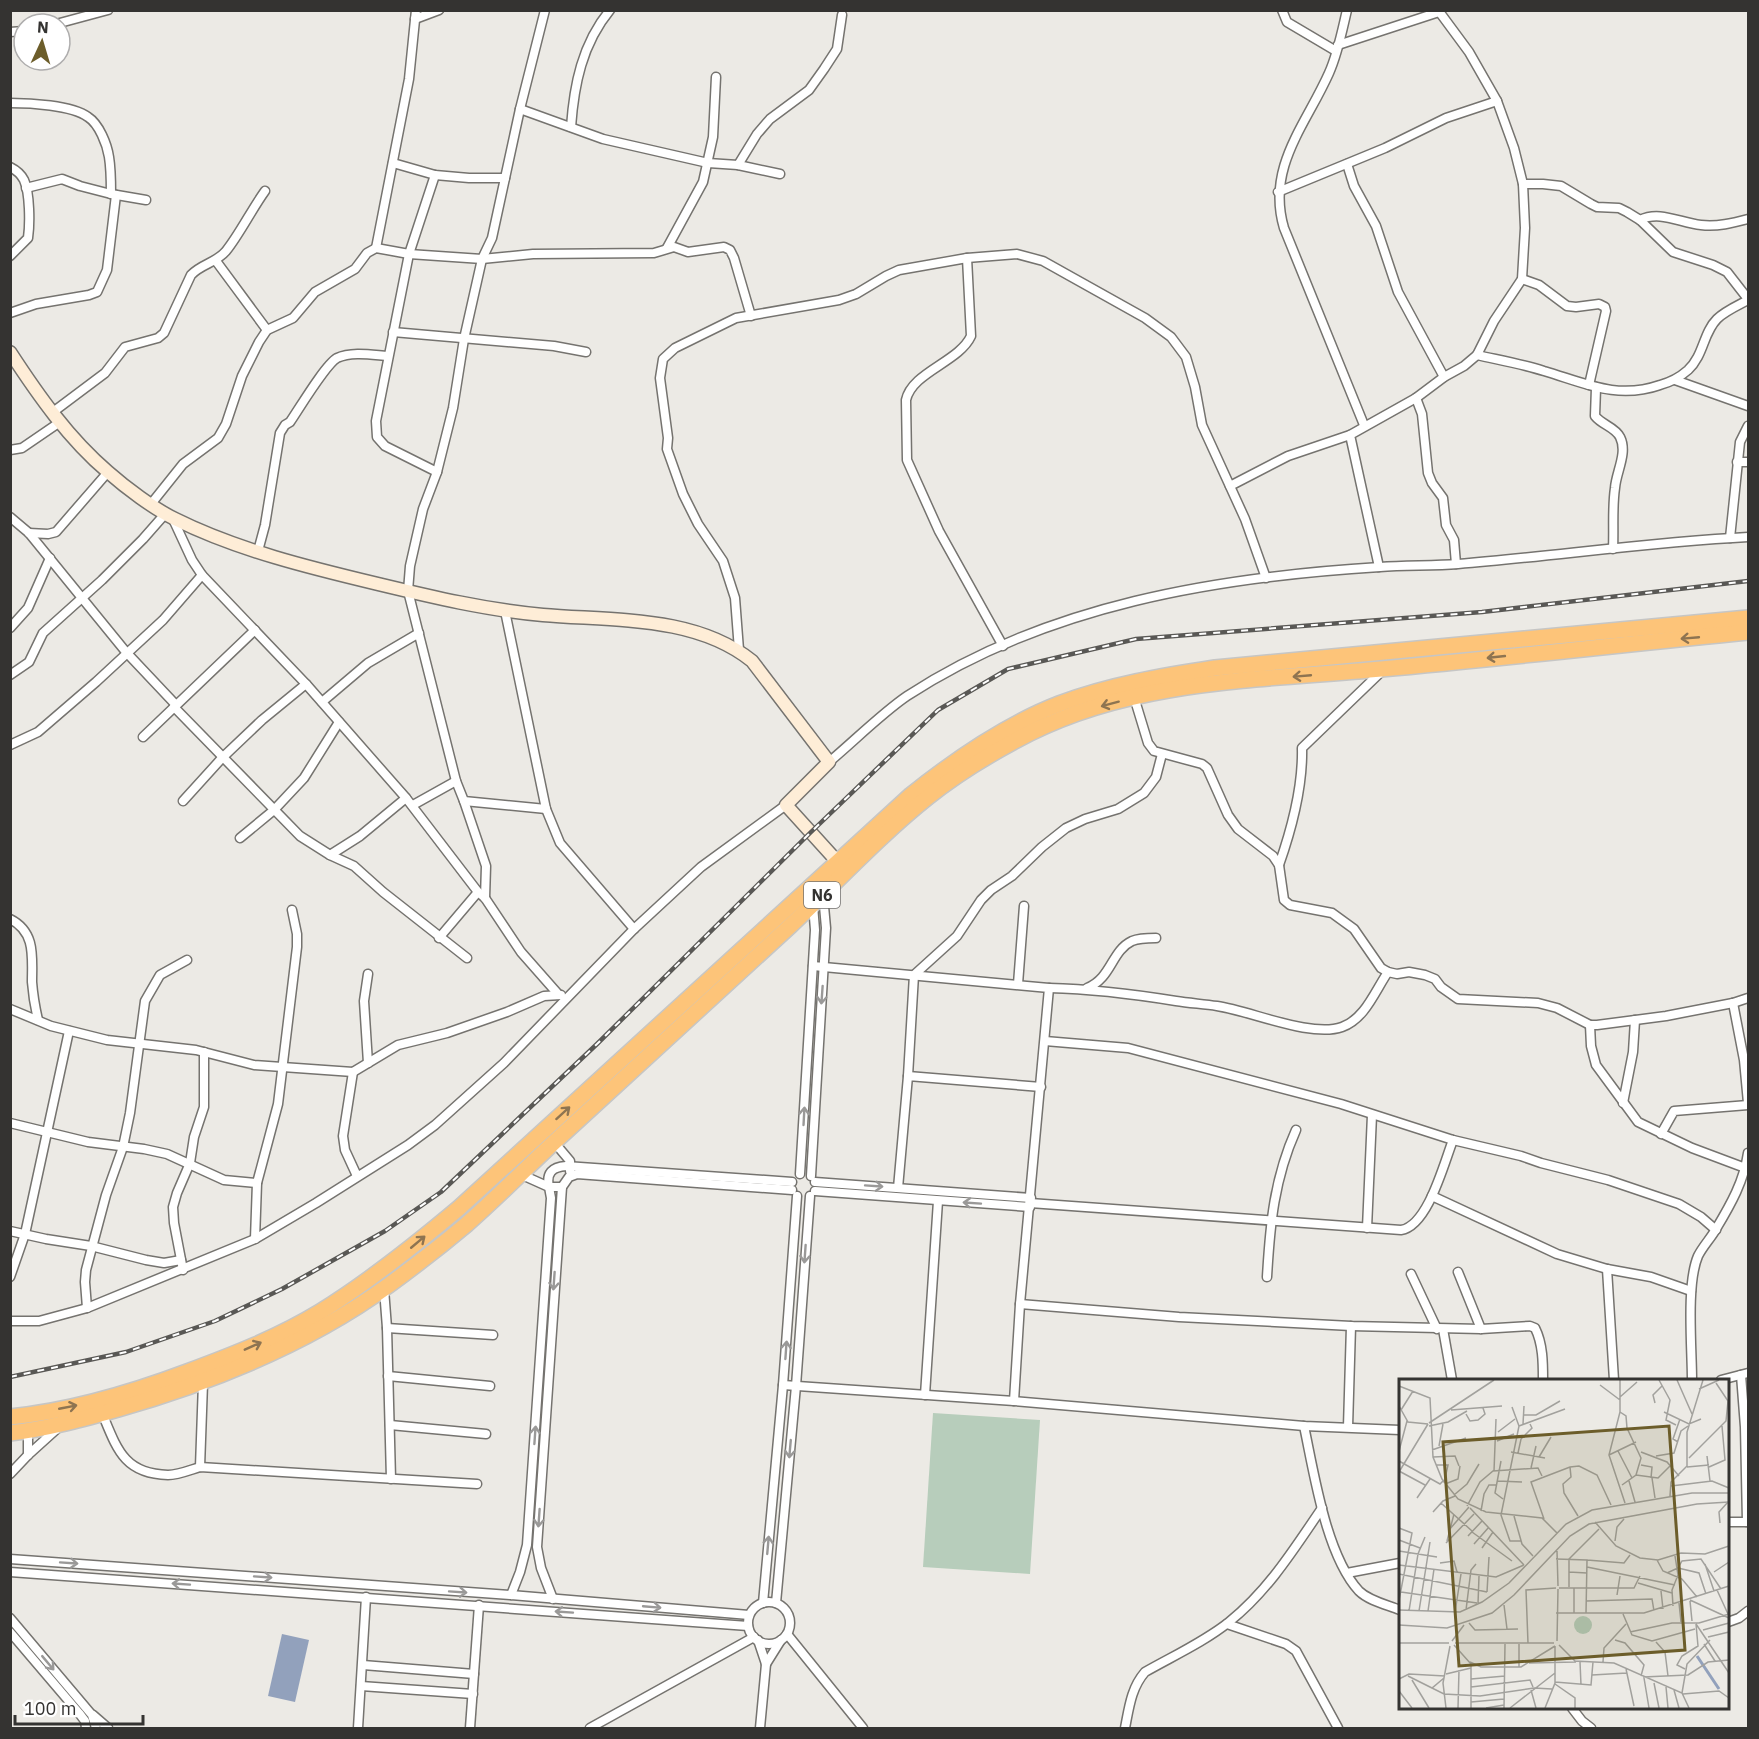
<svg xmlns="http://www.w3.org/2000/svg" width="1759" height="1739" font-family="'IBM Plex Sans',sans-serif">
<rect width="100%" height="100%" fill="#eceae5"/>
<!-- green -->
<polygon fill="#b7cdbb" points="933,1413 1040,1420 1030,1574 923,1567"/>
<!-- water -->
<polygon fill="#92a1bc" points="282,1634 309,1640 295,1702 268,1696"/>
<g fill="none" stroke-linecap="round" stroke-linejoin="round">
<defs>
<g id="street">
<polyline points="545,10 520,109 492,238 482,259 464,339 453,408 437,472 423,509 410,566 408,591 456,781 464,801 546,809"/>
<polyline points="1282,10 1287,22 1336,51"/>
<path d="M1347,10C1342,31 1338,53 1329,73C1306,125 1266,167 1284,228L1364,425"/>
<polyline points="415,19 439,10"/>
<polyline points="56,24 108,10"/>
<polyline points="10,32 24,31"/>
<polyline points="1338,45 1439,12"/>
<path d="M10,103C29,103 72,105 88,117C99,124 107,144 109,157C111,169 111,182 111,194"/>
<polyline points="520,109 603,139 708,163 738,165 780,174"/>
<path d="M571,127C574,85 582,44 610,10"/>
<polyline points="393,163 435,175 469,178 505,178"/>
<polyline points="1347,164 1354,186 1376,226 1398,292 1444,377"/>
<polyline points="738,165 757,134 770,119 809,90 824,69 837,49 842,15"/>
<path d="M10,167C16,170 21,174 24,180C30,193 30,224 28,238L10,256"/>
<polyline points="435,175 409,254 376,421 377,437 385,446 437,472"/>
<polyline points="1523,184 1543,184 1561,186 1591,204 1597,207 1619,208 1627,212 1640,220 1673,252 1713,265 1727,272 1748,299"/>
<polyline points="26,188 62,179 80,186 111,194 146,200"/>
<polyline points="1278,192 1385,148 1446,118 1497,101"/>
<path d="M1640,220C1660,210 1680,223 1701,225C1717,227 1733,223 1748,219"/>
<polyline points="376,248 409,79 416,10"/>
<polyline points="667,248 703,182 713,137 716,77"/>
<path d="M967,258L971,336C959,362 912,372 906,400L907,460L939,531L1003,646"/>
<polyline points="216,261 267,330"/>
<polyline points="1522,279 1539,285 1567,306 1576,307 1599,304 1605,307 1606,311 1589,385"/>
<polyline points="10,313 36,304 89,295 97,292 107,270 116,195"/>
<polyline points="393,332 554,346 586,352"/>
<path d="M1477,355C1499,360 1522,364 1544,371C1585,383 1617,400 1660,385C1671,382 1679,378 1688,370C1704,355 1703,333 1717,319C1725,311 1739,305 1748,300"/>
<polyline points="1675,380 1748,406"/>
<path d="M1596,388L1595,416C1602,425 1615,427 1620,437C1628,453 1616,472 1615,488C1612,508 1614,529 1613,549"/>
<polyline points="1416,398 1422,414 1428,473 1432,483 1443,498 1446,525 1454,540 1456,564"/>
<path d="M53,412L105,373L125,347L158,338L164,333L191,275C201,264 216,263 226,251C239,235 252,209 265,191"/>
<polyline points="10,450 22,448 60,422"/>
<polyline points="1737,462 1748,462"/>
<polyline points="1230,486 1288,456 1350,435"/>
<polyline points="151,504 183,464 218,438 226,424 242,376 259,342 267,330 293,318 315,292 355,269 367,253 376,248 409,254 482,259 533,254 654,253 674,247 688,252 724,247 730,250 734,258 751,316"/>
<polyline points="10,517 29,533 126,652 176,705"/>
<polyline points="173,519 192,560 202,575 306,684 406,798 478,892 485,898 521,952 558,994"/>
<polyline points="29,533 48,534 56,532 108,472"/>
<polyline points="1730,538 1740,442 1748,426"/>
<path d="M258,551L265,525L280,433L285,425L290,422C299,409 325,365 337,358C352,351 373,355 388,356"/>
<polyline points="1379,567 1350,435 1416,398 1444,377 1464,366 1477,355 1494,321 1522,279 1525,228 1523,184 1514,148 1497,101 1469,52 1438,10"/>
<polyline points="505,611 546,809 560,843 634,929"/>
<polyline points="10,628 28,608 50,558"/>
<polyline points="739,650 735,598 723,561 698,524 683,494 667,449 668,438 660,378 663,359 675,348 736,318 839,300 856,294 886,276 899,270 967,258 1017,254 1043,261 1145,318 1171,337 1186,357 1195,387 1202,425 1245,519 1266,578"/>
<polyline points="10,675 29,662 43,633 102,580 143,539 165,514"/>
<polyline points="1134,697 1148,743 1154,751 1202,764 1207,768 1228,815 1238,829 1273,856 1279,865 1284,900 1290,905 1332,913 1354,929 1381,968 1388,972 1397,974 1409,972 1425,975 1435,979 1441,987 1458,999 1538,1003 1557,1008 1590,1025 1597,1025 1666,1016 1733,1003 1748,998"/>
<polyline points="322,702 368,663 419,633"/>
<polyline points="174,707 300,836 330,855 354,866 383,892 467,958"/>
<polyline points="143,737 255,630"/>
<polyline points="10,745 38,732 96,682 163,620 202,575"/>
<path d="M829,762C853,742 882,713 907,696C1046,605 1217,577 1380,567C1406,565 1432,566 1458,564C1555,556 1651,542 1748,537"/>
<polyline points="183,801 222,758 262,720 306,684"/>
<polyline points="464,801 486,866 485,898"/>
<polyline points="413,805 456,781"/>
<polyline points="240,838 274,810 304,778 339,722"/>
<polyline points="330,855 360,836 406,798"/>
<path d="M1279,865C1292,828 1303,787 1302,748L1384,669"/>
<path d="M10,919C36,932 32,957 32,982C33,995 35,1007 38,1020"/>
<polyline points="439,938 478,892"/>
<polyline points="813,966 1049,988 1020,1304 1014,1401"/>
<polyline points="1018,984 1024,906"/>
<path d="M1049,988C1092,989 1133,994 1176,1001C1189,1003 1203,1004 1217,1006C1251,1011 1311,1038 1342,1027C1365,1019 1375,991 1388,972"/>
<path d="M1087,988C1112,978 1111,951 1132,941C1139,938 1148,938 1156,938"/>
<polyline points="1733,1003 1744,1060 1748,1103"/>
<polyline points="10,1009 51,1026 107,1040 196,1050 254,1065 353,1072 398,1045 447,1033 507,1012 544,996 561,995"/>
<polyline points="1590,1025 1591,1046 1596,1065 1638,1122 1692,1148 1748,1169"/>
<polyline points="1045,1041 1128,1048 1341,1104 1453,1140 1521,1156 1541,1163 1608,1180 1679,1204 1701,1217 1716,1230"/>
<polyline points="368,1063 364,1001 368,974"/>
<polyline points="353,1072 343,1136 345,1150 357,1176"/>
<polyline points="908,1076 914,975 957,936 981,900 991,890 1012,876 1042,847 1066,828 1085,819 1118,809 1144,793 1156,777 1162,754"/>
<polyline points="1623,1103 1633,1052 1635,1020"/>
<polyline points="10,1123 88,1142 144,1149 167,1154 224,1180 257,1183"/>
<polyline points="1661,1134 1674,1111 1748,1105"/>
<polyline points="554,1142 570,1161 570,1171"/>
<polyline points="800,1174 815,930 813,905"/>
<polyline points="811,1176 826,928 823,895"/>
<polyline points="815,1182 1031,1198"/>
<path d="M562,1187H549C546,1173 552,1167 566,1166L792,1182"/>
<polyline points="898,1188 908,1076 1041,1087"/>
<polyline points="815,1191 1030,1207"/>
<polyline points="1432,1196 1557,1254 1607,1269 1651,1277 1691,1291"/>
<path d="M1030,1203L1401,1230C1428,1226 1444,1163 1453,1140"/>
<polyline points="1367,1228 1372,1115"/>
<polyline points="10,1231 46,1239 91,1246 146,1260 164,1263 181,1260"/>
<polyline points="255,1239 257,1183 278,1104 297,947 297,934 292,910"/>
<polyline points="1607,1269 1614,1380"/>
<polyline points="183,1270 174,1223 173,1207 177,1193 190,1163 194,1137 204,1107 204,1052"/>
<polyline points="1458,1272 1481,1329"/>
<polyline points="1411,1274 1437,1329"/>
<polyline points="10,1277 25,1234 69,1031"/>
<path d="M1267,1277C1270,1225 1274,1179 1296,1130"/>
<polyline points="384,1289 387,1328 391,1479"/>
<path d="M1020,1304L1179,1317L1351,1326L1481,1329L1530,1326L1535,1328C1543,1344 1543,1363 1543,1380"/>
<polyline points="87,1308 85,1282 86,1270 106,1195 123,1147 130,1113 145,1001 160,975 187,960"/>
<polyline points="10,1321 39,1321 87,1308 255,1239 316,1203 408,1145 435,1125 504,1063 634,929 701,867 786,805"/>
<polyline points="387,1328 493,1335"/>
<polyline points="1443,1329 1452,1380"/>
<polyline points="1741,1375 1745,1427 1747,1522"/>
<polyline points="388,1376 490,1386"/>
<path d="M1692,1380C1692,1348 1686,1284 1698,1256C1703,1246 1711,1238 1716,1229C1731,1204 1744,1181 1748,1153"/>
<polyline points="1721,1380 1748,1373"/>
<polyline points="783,1385 1014,1401 1304,1426 1400,1430"/>
<polyline points="925,1395 938,1201"/>
<path d="M102,1413C117,1449 124,1474 168,1475C178,1475 190,1470 200,1467L477,1484"/>
<polyline points="390,1425 486,1434"/>
<path d="M1304,1426C1314,1473 1326,1555 1359,1591C1369,1601 1388,1605 1400,1610"/>
<polyline points="1348,1427 1351,1326"/>
<polyline points="28,1455 28,1431"/>
<polyline points="200,1467 203,1383"/>
<polyline points="10,1474 28,1455 59,1427"/>
<polyline points="1728,1522 1748,1522"/>
<polyline points="10,1559 511,1595 749,1615"/>
<polyline points="10,1572 748,1626"/>
<polyline points="1347,1573 1400,1563"/>
<polyline points="511,1595 520,1572 527,1545 551,1198 549,1187 520,1174"/>
<polyline points="553,1599 541,1568 537,1547 562,1187 569,1177 577,1174 792,1190"/>
<circle cx="769" cy="1623" r="21"/>
<polyline points="763,1603 783,1385 797,1196"/>
<polyline points="776,1603 796,1386 810,1196"/>
<polyline points="10,1618 92,1715 96,1728"/>
<polyline points="1728,1622 1739,1618 1748,1611"/>
<polyline points="1227,1624 1286,1644 1296,1651 1338,1728"/>
<polyline points="10,1632 79,1713 85,1721 86,1728"/>
<polyline points="787,1634 863,1728"/>
<polyline points="758,1640 766,1664 760,1728"/>
<polyline points="766,1664 781,1640"/>
<polyline points="363,1665 474,1674"/>
<polyline points="361,1686 473,1694"/>
<polyline points="1572,1708 1582,1721 1591,1728"/>
<polyline points="93,1715 108,1728"/>
<polyline points="358,1728 366,1597"/>
<polyline points="470,1728 479,1605"/>
<polyline points="590,1728 754,1637"/>
<path d="M1125,1728C1129,1708 1131,1688 1145,1672C1173,1656 1204,1642 1229,1622C1268,1591 1294,1549 1322,1508"/>
</g>
<path id="secondary" d="M10,352C38,395 69,439 108,472C125,487 154,509 175,519C237,550 311,568 378,584C432,597 487,610 543,615C612,621 695,615 752,661L829,762L786,805L844,869"/>
<g id="highway">
<path d="M10,1417C71,1411 131,1393 187,1372C233,1355 279,1337 320,1312C370,1281 415,1245 459,1208L911,795C956,759 1005,725 1059,704C1109,685 1163,676 1215,668L1748,618"/>
<path d="M10,1433C47,1429 82,1419 118,1409C213,1382 308,1344 389,1285C415,1266 442,1245 467,1224C500,1195 530,1164 562,1135C638,1066 714,996 790,926C836,883 879,836 928,797C959,772 995,751 1030,733C1138,679 1263,680 1381,669C1504,658 1626,644 1748,632"/>
</g>
</defs>
<!-- street casing -->
<use href="#street" stroke="#75736f" stroke-width="11"/>
<!-- secondary casing -->
<use href="#secondary" stroke="#75736f" stroke-width="15"/>
<!-- highway casing -->
<use href="#highway" stroke="#c6c6c5" stroke-width="18"/>
<!-- street -->
<use href="#street" stroke="#fff" stroke-width="8"/>
<!-- secondary -->
<use href="#secondary" stroke="#feedd7" stroke-width="12"/>
<!-- highway -->
<use href="#highway" stroke="#fdc479" stroke-width="15"/>
<defs>
<polyline id="rail" points="10,1377 126,1352 215,1321 282,1289 385,1231 441,1192 597,1044 810,833 938,710 1008,669 1136,639 1482,612 1748,581"/>
</defs>
<!-- rail casing -->
<use href="#rail" stroke="#595855" stroke-width="4.5"/>
<!-- rail -->
<use href="#rail" stroke="#fff" stroke-width="2" stroke-dasharray="7" stroke-linecap="butt"/>
</g>
<!-- one-way arrows -->
<defs><path id="oneway-shaft" d="M-6 0H5M1.5-3L5.5 0L1.5 3" fill="none" stroke-width="1.6" stroke-linecap="round" stroke-linejoin="round" transform="scale(1.5)"/></defs>
<g stroke="#8e7451">
<use href="#oneway-shaft" transform="translate(1690 638) rotate(175)"/>
<use href="#oneway-shaft" transform="translate(1496 657) rotate(174)"/>
<use href="#oneway-shaft" transform="translate(1302 676) rotate(175)"/>
<use href="#oneway-shaft" transform="translate(1110 704) rotate(165)"/>
<use href="#oneway-shaft" transform="translate(563 1113) rotate(-42)"/>
<use href="#oneway-shaft" transform="translate(418 1242) rotate(-40)"/>
<use href="#oneway-shaft" transform="translate(253 1346) rotate(-24)"/>
<use href="#oneway-shaft" transform="translate(68 1407) rotate(-11)"/>
</g>
<g stroke="#9a9998">
<use href="#oneway-shaft" transform="translate(822 995) rotate(94)"/>
<use href="#oneway-shaft" transform="translate(804 1116) rotate(-87)"/>
<use href="#oneway-shaft" transform="translate(874 1186) rotate(4)"/>
<use href="#oneway-shaft" transform="translate(972 1203) rotate(-176)"/>
<use href="#oneway-shaft" transform="translate(805 1254) rotate(94)"/>
<use href="#oneway-shaft" transform="translate(554 1281) rotate(94)"/>
<use href="#oneway-shaft" transform="translate(786 1350) rotate(-86)"/>
<use href="#oneway-shaft" transform="translate(535 1435) rotate(-86)"/>
<use href="#oneway-shaft" transform="translate(790 1449) rotate(95)"/>
<use href="#oneway-shaft" transform="translate(539 1518) rotate(94)"/>
<use href="#oneway-shaft" transform="translate(768 1545) rotate(-85)"/>
<use href="#oneway-shaft" transform="translate(69 1563) rotate(4)"/>
<use href="#oneway-shaft" transform="translate(263 1577) rotate(4)"/>
<use href="#oneway-shaft" transform="translate(181 1584) rotate(-176)"/>
<use href="#oneway-shaft" transform="translate(458 1592) rotate(4)"/>
<use href="#oneway-shaft" transform="translate(652 1607) rotate(5)"/>
<use href="#oneway-shaft" transform="translate(564 1612) rotate(-176)"/>
<use href="#oneway-shaft" transform="translate(48 1663) rotate(50)"/>
</g>
<g text-anchor="middle" dominant-baseline="central" stroke-width="5" stroke-linejoin="round" paint-order="stroke">
<!-- shield labels -->
<rect fill="#fff" stroke="#71706f" stroke-width="1.5" x="804" y="882" width="36" height="26" rx="4.5"/>
<g font-size="16" font-weight="bold" fill="#343331">
<text x="822" y="895">N6</text>
</g>
</g>
<!-- overview -->
<g transform="translate(1399 1379)">
<rect width="330" height="330" fill="#eceae5"/>
<path d="M175 246a9 9 0 1 1 18 0a9 9 0 1 1-18 0Z" fill="#b7cdbb"/>
<path fill="none" stroke="#92a1bc" stroke-width="3" d="M298,277L320,310"/>
<path fill="none" stroke="#a2a19d" stroke-width="1.5" d="M221,1V33L210,76L226,124M260,1L271,21L267,41L277,46M278,1L293,35M201,6L221,21M0,7L31,19L34,78L43,100L59,120L87,133L143,139L158,154M300,10L320,1M221,18L238,3M256,24L254,16L263,7M0,27L9,43L29,45M113,28L120,47L102,136L111,162H122M2,31L14,12M52,31L103,27M221,33L227,37L228,49L242,79L237,96L223,106M265,33L290,45L302,40M67,35L71,42L79,41L86,35L84,29M125,36H137L161,22M30,44L95,1M124,45L125,27M30,47L49,43L68,32M120,47L166,30M99,53L116,40M98,62L115,55M279,63L274,60L281,40M40,67L44,45M33,71L67,59M0,72L8,42M219,72L233,99M112,73L146,79M242,73L268,83L280,97M119,74L122,60L133,49L131,45M210,76L237,63M257,77L275,74L282,52L289,47M308,77L311,102M34,78L56,77L60,87M140,78L152,58M290,79L327,42L329,22L317,4M0,82L41,105L44,102M102,82L96,114L104,120M37,86H49L45,104M242,86L253,88L252,99M171,88L172,98L164,105L165,114L179,137M288,88L310,86M310,88L326,81L323,47M132,89L137,67M0,92L26,106M95,92L97,40M0,93L29,45M237,96L259,99L272,86M253,99L256,119M98,102L123,103M230,102L236,123M46,105L59,100L61,87M272,107L313,102L330,109M55,116L68,105L80,85M271,117L272,103L288,87V53L304,1M18,119L31,100M42,124L73,152M68,127L81,103L94,92L139,89L143,97M71,129L125,186M82,132L85,115L90,106H97M34,133L44,122L56,117M115,137L123,165L134,177M145,140L132,103L171,88L180,87L198,96L212,126M196,143L217,167L241,179L259,181L282,174L306,175L330,167M321,144L320,133L329,123M0,149L13,154L0,221M50,151L70,128M73,153L113,182M69,157L83,142M0,161L21,169M48,162L55,135M216,162L218,148L225,140M47,164L75,135M75,165L90,148M83,169L94,153M0,172L38,178M158,172L159,207M157,180L188,181L187,234M188,181L225,184L231,176M258,181L264,192L283,200L298,218M41,184L55,182L58,193M306,185L315,212M0,186L97,198L125,186M188,188L276,206M279,189L300,194L307,215M170,193V180L200,150M315,193L330,183M268,194L279,189L283,182L302,180L322,210M0,195L88,213M239,204L273,214M170,208V193L188,194M160,209H187M175,209V234M187,209H235L241,197M318,211L329,235M262,212L264,230M2,213L78,224M88,213L90,178M218,216L221,197M291,221L330,239M187,222L253,220L255,232M291,222L293,242M280,224L282,243M79,225L80,197M105,226L108,250M274,227L273,211L279,196L276,177M0,231L61,233L83,223L110,204L167,145L193,131L293,114H330M67,231L72,191L77,185M10,232L19,175L26,158M20,232L31,163M29,232L35,190M56,233L62,195M157,234H245L330,207M224,235L233,256L253,262L296,250M70,244L76,251L119,250M297,245L330,294M0,246L48,249L93,234L115,216L171,157L190,145L298,125L330,123M304,251L330,244M231,253L273,244H300L330,235M309,258L330,253M216,261L226,264L245,286L242,297M53,262L65,246M158,262L159,210M257,263L266,273L269,297M0,264H50M56,264H155M129,264L127,211L157,209M120,265V288M305,265L316,282M55,266L72,285V329M160,266L176,282L215,284L283,314L290,329M71,283L82,288H122L156,267M181,283L182,306M204,283L205,269L227,245M130,284L177,283M227,290L235,327M286,290L278,286L283,277L299,267L297,245M47,295L72,289M193,296L228,294M9,297L33,309L45,299M244,298L289,296L309,283L330,281M245,299L250,329M0,300L10,295L46,297M72,300L106,297M13,301L30,329M156,303L192,306L194,283M255,304L260,329M156,305L176,319V329M72,308L131,301L134,308M267,308L269,329M33,309L45,315L81,317L135,309M135,309L153,310M132,311L137,329M275,311L280,329M0,312L13,329M283,314L288,285L311,261M284,315L320,312L330,319M72,323L105,320M47,329L44,304L51,267M59,329L60,291M87,329L105,326M105,329L106,265M111,329L156,294M146,329L156,304V267"/>
<path fill="#6c5d2a" fill-opacity="0.15" stroke="#6c5d2a" stroke-width="3" d="M270,47L286,271L60,287L44,63Z"/>
<rect width="330" height="330" fill="none" stroke="#343331" stroke-width="3"/>
</g>
<!-- border -->
<rect width="1759" height="1739" fill="none" stroke="#343331" stroke-width="24"/>
<!-- north arrow -->
<g transform="translate(42 42) rotate(4)"><circle r="28" fill="#ffffff" stroke="#aeadad" stroke-width="1.5"/>
<path d="M0-4.5L10 22L0 15L-10 22Z" fill="#6c5d2a"/>
<text y="-9" font-size="16" font-weight="bold" text-anchor="middle" fill="#343331">N</text>
</g>
<!-- scale -->
<path d="M15 1715v9h128v-9" fill="none" stroke="#343331" stroke-width="3"/>
<text x="24" y="1715" font-size="18" fill="#343331" stroke="#ffffff" stroke-width="4.5" paint-order="stroke">100 m</text>
</svg>
